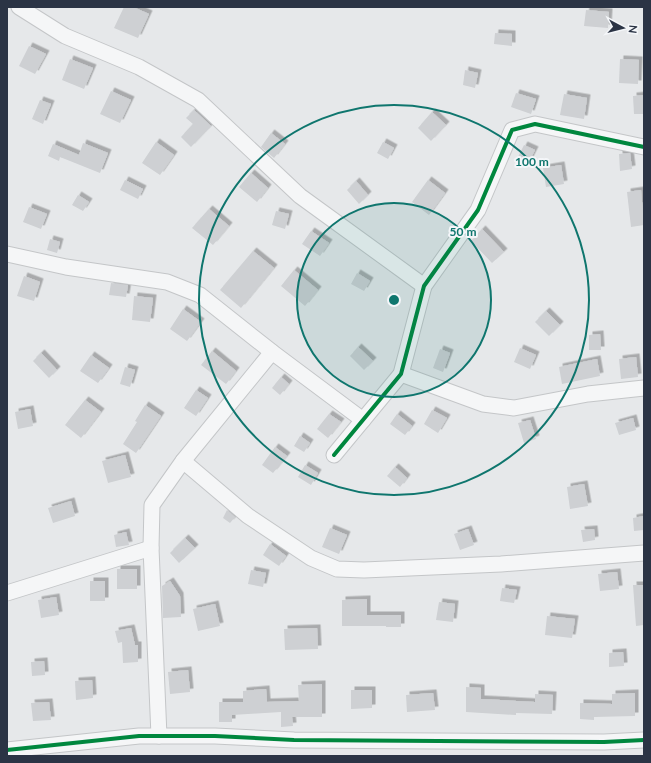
<svg xmlns="http://www.w3.org/2000/svg" width="651" height="763" font-family="Lato,sans-serif">
<defs>
<filter id="shadow"><feDropShadow dx="3.5" dy="-3.5" stdDeviation="0" flood-color="#0004"/></filter>
</defs>
<rect width="100%" height="100%" fill="#e6e8ea"/>
<!-- building -->
<g fill="#ced0d3" filter="url(#shadow)">
<polygon points="124,7 133,7 149,14 138,38 114,28"/>
<polygon points="586,10 609,12 608,28 584,26"/>
<polygon points="495,33 512,34 512,46 494,44"/>
<polygon points="29,46 46,54 35,74 19,66"/>
<polygon points="70,59 93,68 84,89 62,80"/>
<polygon points="620,59 639,60 638,84 619,83"/>
<polygon points="465,70 478,73 475,88 463,85"/>
<polygon points="111,91 131,100 120,123 100,114"/>
<polygon points="516,93 536,99 531,114 511,107"/>
<polygon points="564,94 587,98 584,119 560,115"/>
<polygon points="644,95 644,114 634,114 633,96"/>
<polygon points="40,100 51,104 43,124 32,119"/>
<polygon points="194,110 211,126 191,147 181,137 193,124 186,118"/>
<polygon points="432,112 446,125 431,141 418,128"/>
<polygon points="271,133 285,144 274,158 261,147"/>
<polygon points="156,142 174,155 160,175 142,163"/>
<polygon points="383,142 394,148 388,159 377,153"/>
<polygon points="83,143 108,153 100,173 60,157 59,161 48,156 53,144 79,155"/>
<polygon points="524,145 535,150 528,164 517,159"/>
<polygon points="630,153 632,169 620,171 619,154"/>
<polygon points="561,165 564,184 546,187 543,168"/>
<polygon points="251,173 268,188 257,202 239,187"/>
<polygon points="125,180 143,189 138,199 120,190"/>
<polygon points="428,180 445,193 429,215 412,202"/>
<polygon points="356,181 368,195 359,204 347,190"/>
<polygon points="641,190 644,225 631,227 627,192"/>
<polygon points="78,195 89,202 83,211 72,205"/>
<polygon points="29,207 47,214 41,229 23,222"/>
<polygon points="209,209 229,226 213,245 192,228"/>
<polygon points="276,211 289,214 285,229 272,225"/>
<polygon points="482,229 504,252 492,263 471,241"/>
<polygon points="311,231 329,243 320,256 302,244"/>
<polygon points="50,239 60,242 57,253 47,250"/>
<polygon points="253,251 274,268 241,308 220,290"/>
<polygon points="294,270 318,290 305,306 281,286"/>
<polygon points="357,273 370,281 364,291 351,284"/>
<polygon points="24,276 40,282 34,301 17,296"/>
<polygon points="111,283 128,285 126,297 109,295"/>
<polygon points="134,296 153,298 150,322 132,320"/>
<polygon points="183,309 201,322 187,341 170,329"/>
<polygon points="546,311 560,325 549,336 535,322"/>
<polygon points="600,334 601,350 589,350 589,335"/>
<polygon points="358,347 373,361 364,370 350,356"/>
<polygon points="520,348 536,355 530,369 514,362"/>
<polygon points="440,349 450,353 443,372 433,368"/>
<polygon points="212,351 236,371 226,384 201,365"/>
<polygon points="41,353 57,370 49,378 33,361"/>
<polygon points="91,355 109,368 98,383 80,371"/>
<polygon points="636,357 638,377 621,379 619,359"/>
<polygon points="597,359 600,376 562,384 559,367"/>
<polygon points="125,367 135,370 130,387 120,384"/>
<polygon points="281,377 289,384 280,395 272,388"/>
<polygon points="196,390 208,398 196,416 184,408"/>
<polygon points="85,400 101,412 81,438 65,425"/>
<polygon points="145,405 161,416 136,453 123,444 137,422 135,421"/>
<polygon points="30,409 33,426 18,429 15,412"/>
<polygon points="432,410 447,418 438,433 424,424"/>
<polygon points="329,414 341,422 328,438 317,429"/>
<polygon points="397,414 412,426 405,435 390,424"/>
<polygon points="633,418 636,430 619,435 615,423"/>
<polygon points="530,420 536,439 524,443 518,423"/>
<polygon points="300,436 310,443 304,452 294,446"/>
<polygon points="275,447 287,456 273,473 262,465"/>
<polygon points="125,455 131,477 108,483 102,461"/>
<polygon points="305,465 318,473 311,485 298,477"/>
<polygon points="395,467 407,478 400,487 387,476"/>
<polygon points="584,484 588,506 570,509 567,487"/>
<polygon points="71,501 75,516 53,523 48,508"/>
<polygon points="227,510 235,517 230,523 223,518"/>
<polygon points="644,516 644,530 634,531 633,518"/>
<polygon points="330,528 347,535 339,554 322,547"/>
<polygon points="468,529 474,545 460,550 454,534"/>
<polygon points="594,529 595,540 583,542 581,530"/>
<polygon points="126,532 129,545 116,547 114,535"/>
<polygon points="185,538 195,548 179,563 170,553"/>
<polygon points="270,544 286,556 279,566 263,555"/>
<rect x="117" y="569" width="20" height="20"/>
<polygon points="251,570 266,573 263,587 248,584"/>
<polygon points="617,572 619,589 600,591 598,574"/>
<rect x="90" y="581" width="15" height="20"/>
<polygon points="170,581 180,596 181,617 163,618 162,586"/>
<polygon points="633,585 644,585 644,625 636,626"/>
<polygon points="502,588 517,590 514,603 500,601"/>
<polygon points="56,597 59,615 41,618 38,600"/>
<polygon points="367,599 367,615 401,615 401,627 386,627 386,626 342,626 342,600"/>
<polygon points="439,602 455,604 453,622 436,620"/>
<polygon points="215,604 220,626 198,631 193,609"/>
<polygon points="547,616 575,619 572,638 545,635"/>
<polygon points="131,628 135,645 138,645 138,662 123,663 122,642 118,643 115,631"/>
<polygon points="317,628 318,649 285,650 284,629"/>
<polygon points="623,652 624,666 609,667 609,653"/>
<polygon points="44,661 45,675 32,676 31,662"/>
<polygon points="188,670 190,692 170,694 168,672"/>
<polygon points="92,680 93,698 76,700 75,681"/>
<polygon points="322,684 322,717 292,717 293,726 281,727 281,712 232,715 232,722 219,722 219,702 243,702 243,691 266,689 267,702 299,701 298,685"/>
<polygon points="466,687 481,688 481,699 535,702 535,694 553,695 552,714 516,713 516,715 466,712"/>
<polygon points="351,690 372,690 372,708 351,709"/>
<polygon points="433,693 435,710 407,712 406,695"/>
<polygon points="635,693 635,716 594,717 594,720 580,719 580,703 612,704 612,694"/>
<polygon points="49,702 51,720 33,721 31,703"/>
</g>
<g fill="none" stroke-linecap="round" stroke-linejoin="round">
<defs>
<g id="minor">
<polyline points="19,7 65,36 139,67 198,100 300,196 424,286"/>
<polyline points="7,254 66,267 167,282 200,295 272,352 363,420"/>
<polyline points="401,374 483,404 514,408 588,394 644,388"/>
<polyline points="334,455 401,374 424,286 478,210 512,130 535,124 644,147"/>
<polyline points="183,461 248,516 311,558 337,569 364,570 501,564 644,553"/>
<polyline points="7,593 151,548"/>
<polyline points="159,736 151,548 152,505 183,461 272,352"/>
<polyline points="7,750 139,736 215,736 294,740 604,742 644,740"/>
</g>
</defs>
<!-- minor casing -->
<use href="#minor" stroke="#c4c6c8" stroke-width="17"/>
<!-- minor -->
<use href="#minor" stroke="#f5f6f7" stroke-width="15"/>
<defs>
<g id="cycleway">
<polyline points="334,455 401,374 424,286 478,210 512,130 535,124 644,147"/>
<polyline points="7,750 139,736 215,736 294,740 604,742 644,740"/>
</g>
</defs>
<!-- cycleway casing -->
<use href="#cycleway" stroke="#f4f6f9" stroke-width="6"/>
<!-- cycleway -->
<use href="#cycleway" stroke="#00873e" stroke-width="4"/>
</g>
<!-- distance rings -->
<circle cx="394" cy="300" r="97" fill="#0f766e" fill-opacity=".12"/>
<g fill="none" stroke="#0f766e" stroke-width="2">
<circle cx="394" cy="300" r="97"/>
<circle cx="394" cy="300" r="195"/>
</g>
<circle cx="394" cy="300" r="6" fill="#0f766e" stroke="#f4f6f9" stroke-width="2"/>
<g font-size="12" text-anchor="middle" font-weight="bold" fill="#0f766e" stroke="#f4f6f9" stroke-width="4" stroke-linejoin="round" paint-order="stroke">
<text x="532" y="166">100 m</text>
<text x="463" y="236">50 m</text>
</g>
<!-- border -->
<rect width="651" height="763" fill="none" stroke="#2b3445" stroke-width="16"/>
<!-- north arrow -->
<g transform="translate(623 28) rotate(97)" stroke="#f4f6f9" stroke-width="3" paint-order="stroke">
<path d="M0-3L7 15L0 10L-7 15Z" fill="#2b3445"/>
<text y="-6" font-size="11" font-weight="bold" text-anchor="middle" fill="#2b3445">N</text>
</g>
</svg>
